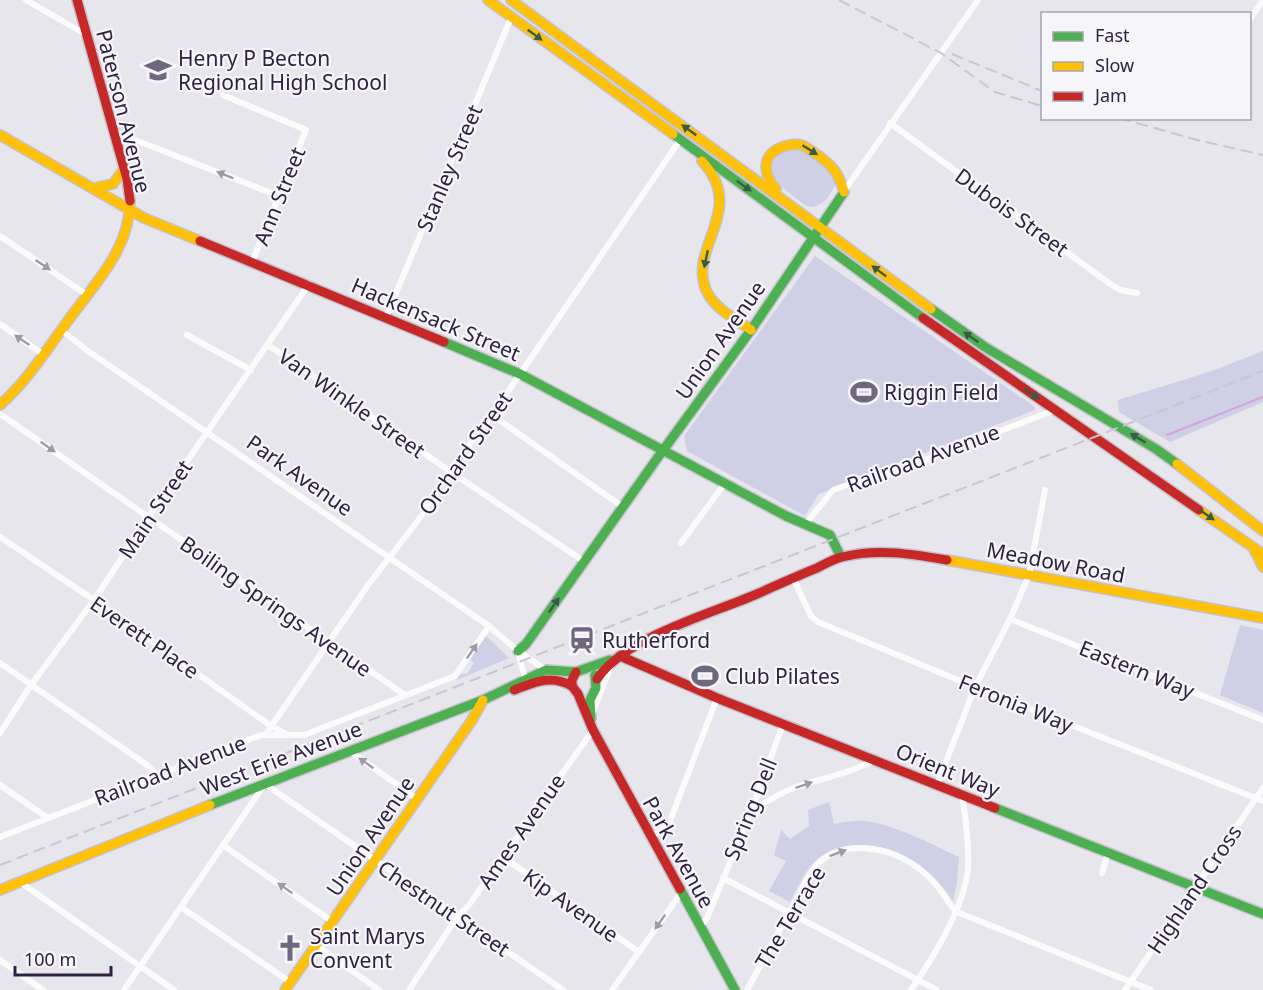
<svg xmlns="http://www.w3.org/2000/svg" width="1263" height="990" font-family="'Noto Sans',sans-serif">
<rect width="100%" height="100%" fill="#e7e6ec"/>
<!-- green -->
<g fill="#cfcfe6">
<path d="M798,148L830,169L836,182C832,195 820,210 808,206C802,204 797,199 792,195C778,184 764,172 778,154Z"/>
<polygon points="815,256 1035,407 1035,410 819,494 805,516 687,451 684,436"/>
<polygon points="1263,351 1263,402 1170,442 1119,412 1118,400 1212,371"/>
<polygon points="1240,625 1263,630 1263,713 1220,695"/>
<polygon points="486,636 509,658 457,680 456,678 459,674 467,674 474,663 471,660 471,657"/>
<path d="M829,802L834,824C843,823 853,820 862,821C890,822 933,845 959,857L957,883L953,901C930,866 891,839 848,846C835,849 823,853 814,862C804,872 797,889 790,902L769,891L786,861L774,855L781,830L790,839L809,826L808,810Z"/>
</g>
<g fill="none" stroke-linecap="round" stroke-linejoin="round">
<!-- stream -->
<polyline stroke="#d3a5dd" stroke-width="2" points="1167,435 1263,397"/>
<defs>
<g id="fast">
<polyline points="673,134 923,318"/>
<polyline points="931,309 985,347 1156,449 1177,464"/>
<polyline points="444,342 520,374 786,516 830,535 841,557"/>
<polyline points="518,651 526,644 656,460 751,330 844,192"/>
<polyline points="591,719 590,700 596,688 595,675"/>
<polyline points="210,805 483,700 546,670 576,672 610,660"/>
<polyline points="995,808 1263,914"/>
<polyline points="680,889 735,990"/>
</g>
<g id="slow">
<polyline points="488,0 673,134"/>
<polyline points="511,0 931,309"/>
<polyline points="0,135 144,218 200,241"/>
<path d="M702,161C749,212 684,249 708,294C717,310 737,320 751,330"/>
<polyline points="94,188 113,184 124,169"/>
<path d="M776,189C763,174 761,155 782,147C789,145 794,143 801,145C805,146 809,149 813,152C831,164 838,171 844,192"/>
<path d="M0,405C27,381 46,351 67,322C94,284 130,250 130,201"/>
<polyline points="1177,464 1263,531"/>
<polyline points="1199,510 1263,554"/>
<polyline points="1254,549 1263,567"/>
<polyline points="947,560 1263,618"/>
<polyline points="0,890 210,805"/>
<polyline points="285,990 472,720 483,700"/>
</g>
<g id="jam">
<polyline points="77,0 127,179 130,201"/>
<polyline points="200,241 444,342"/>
<polyline points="923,318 1199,510"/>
<polyline points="620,656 717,698 995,808"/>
<polyline points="576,672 572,680 572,686 578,694 593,730 680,889"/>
<path d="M597,679C625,637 711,614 757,594C777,585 797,576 817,568C825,564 833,559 842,557C877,548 912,554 947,560"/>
<path d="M514,690C535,682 551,674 572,686"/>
</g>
</defs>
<!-- fast casing -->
<use href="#fast" stroke="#c5c2cc" stroke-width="12"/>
<!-- slow casing -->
<use href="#slow" stroke="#c5c2cc" stroke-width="12"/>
<!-- jam casing -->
<use href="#jam" stroke="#c5c2cc" stroke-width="12"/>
<!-- street -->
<g stroke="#fbfbfc" stroke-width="6">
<polyline points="26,0 85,34"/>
<polyline points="1250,19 1263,0"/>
<polyline points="223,95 306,130 252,262"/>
<polyline points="890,123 1113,286 1120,290 1137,293"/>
<polyline points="112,131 279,196"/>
<polyline points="844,191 978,0"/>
<polyline points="0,236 87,295"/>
<polyline points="386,317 511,18"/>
<polyline points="0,324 44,355"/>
<polyline points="61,330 88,351 489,626 518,651 546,670"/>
<polyline points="187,335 251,370"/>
<polyline points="268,345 454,474 585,562"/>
<polyline points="0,414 405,695"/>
<polyline points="492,415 623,507"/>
<polyline points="805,525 833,490 878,474 888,474 1055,410"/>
<polyline points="0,537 94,600 271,726 286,734"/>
<polyline points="681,543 725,483"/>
<polyline points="793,578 811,616 818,622 975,687 1263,801"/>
<polyline points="1010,619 1263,720"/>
<polyline points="518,652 525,678"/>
<polyline points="0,663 147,765 157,775"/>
<polyline points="593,712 611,666"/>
<polyline points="0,733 31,685 94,600 152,512 309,284"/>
<polyline points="266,734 368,585 423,514 449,471 492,415 680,140"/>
<polyline points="350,751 417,799"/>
<polyline points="0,785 48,818"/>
<polyline points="937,785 975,687 1010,619 1029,575 1045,490"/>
<path d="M752,810C766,803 779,793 794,788C821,778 849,774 874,760"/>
<polyline points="650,836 660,832 670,821 717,698"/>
<polyline points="0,837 261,735 304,735 455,676 489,626"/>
<polyline points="224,846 333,922"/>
<polyline points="503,857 639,952"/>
<polyline points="1102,873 1108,853"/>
<polyline points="723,878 937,990"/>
<polyline points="20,882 174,990"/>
<polyline points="181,907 290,982"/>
<polyline points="700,927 707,918 752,810 783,724"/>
<polyline points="316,945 379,990"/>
<polyline points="0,960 43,990"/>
<polyline points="124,990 265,784 563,990"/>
<polyline points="409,990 457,917 469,905 593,730"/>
<polyline points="612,990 681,893"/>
<path d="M747,990C763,960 779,930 796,901C803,888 809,872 820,862C844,840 886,847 911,863C922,870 933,880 941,891C947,899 949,906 957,912L1151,990"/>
<path d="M911,990C933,958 964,908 968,869C969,844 966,819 962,795"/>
<polyline points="1125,990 1263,788"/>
</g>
<!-- fast -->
<use href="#fast" stroke="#4caf50" stroke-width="9"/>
<!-- slow -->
<use href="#slow" stroke="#ffc107" stroke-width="9"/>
<!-- jam -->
<use href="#jam" stroke="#c62828" stroke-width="9"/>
<!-- rail -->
<g stroke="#c9c7cd" stroke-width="2" stroke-dasharray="12 6" stroke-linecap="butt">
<polyline points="839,0 941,53 995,92 1042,106"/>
<polyline points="952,54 1042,91"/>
<polyline points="1119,118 1197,140 1263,155"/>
<polyline points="0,865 1263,371"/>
</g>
</g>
<!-- one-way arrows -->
<defs><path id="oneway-solid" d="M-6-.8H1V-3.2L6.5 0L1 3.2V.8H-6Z" transform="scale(1.5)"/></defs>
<g fill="#3b5a47">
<use href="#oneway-solid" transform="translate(535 35) rotate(36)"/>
<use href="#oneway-solid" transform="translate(689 130) rotate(-144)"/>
<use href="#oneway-solid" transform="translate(810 150) rotate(32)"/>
<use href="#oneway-solid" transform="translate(744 186) rotate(35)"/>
<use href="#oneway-solid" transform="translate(706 259) rotate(102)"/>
<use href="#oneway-solid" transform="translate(879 271) rotate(-143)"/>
<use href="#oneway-solid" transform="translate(971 337) rotate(-145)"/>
<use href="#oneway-solid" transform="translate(1032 394) rotate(34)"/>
<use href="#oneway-solid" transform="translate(1138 438) rotate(-149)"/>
<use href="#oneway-solid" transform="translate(1207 515) rotate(34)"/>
<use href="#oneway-solid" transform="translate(554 605) rotate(-55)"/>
</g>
<g fill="#9f99a8">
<use href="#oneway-solid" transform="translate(225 175) rotate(-158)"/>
<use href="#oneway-solid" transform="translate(43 265) rotate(34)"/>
<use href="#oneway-solid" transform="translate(22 340) rotate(-146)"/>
<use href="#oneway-solid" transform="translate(48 447) rotate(35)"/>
<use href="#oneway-solid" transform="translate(472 651) rotate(-55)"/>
<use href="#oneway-solid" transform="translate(366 763) rotate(-145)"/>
<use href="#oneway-solid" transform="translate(804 785) rotate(-19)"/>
<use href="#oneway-solid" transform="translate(838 853) rotate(-21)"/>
<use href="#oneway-solid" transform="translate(285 888) rotate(-145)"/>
<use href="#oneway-solid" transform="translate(660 922) rotate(125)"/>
</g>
<!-- icons -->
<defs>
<symbol id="school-bare" viewBox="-9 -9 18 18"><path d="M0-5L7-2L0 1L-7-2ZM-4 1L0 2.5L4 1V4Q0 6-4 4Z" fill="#6f677d" stroke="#f6f5fa" stroke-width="2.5" paint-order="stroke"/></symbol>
<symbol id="stadium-bare" viewBox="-9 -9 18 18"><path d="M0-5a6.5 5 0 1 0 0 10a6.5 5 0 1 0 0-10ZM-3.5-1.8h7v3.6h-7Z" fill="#6f677d" stroke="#f6f5fa" stroke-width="2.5" paint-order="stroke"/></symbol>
<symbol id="station-bare" viewBox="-9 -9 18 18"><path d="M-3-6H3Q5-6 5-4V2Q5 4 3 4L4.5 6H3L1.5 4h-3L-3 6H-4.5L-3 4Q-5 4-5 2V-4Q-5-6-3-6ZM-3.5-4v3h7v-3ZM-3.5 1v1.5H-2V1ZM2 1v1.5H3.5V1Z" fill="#6f677d" stroke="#f6f5fa" stroke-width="2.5" paint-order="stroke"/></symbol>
<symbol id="church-bare" viewBox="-9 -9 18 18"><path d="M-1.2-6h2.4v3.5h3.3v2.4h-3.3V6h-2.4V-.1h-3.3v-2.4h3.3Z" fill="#6f677d" stroke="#f6f5fa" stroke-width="2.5" paint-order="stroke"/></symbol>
</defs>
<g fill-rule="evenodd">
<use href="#school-bare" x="139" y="51" width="38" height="38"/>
<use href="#stadium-bare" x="845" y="373" width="38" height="38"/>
<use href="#station-bare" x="563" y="621" width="38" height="38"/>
<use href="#stadium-bare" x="686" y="657" width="38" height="38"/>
<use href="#church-bare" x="271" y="929" width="38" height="38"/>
</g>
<g text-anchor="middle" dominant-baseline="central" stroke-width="4.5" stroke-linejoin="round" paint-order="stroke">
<!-- poi labels -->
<g font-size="21" fill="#2f2241" stroke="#f6f5fa" text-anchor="start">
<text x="178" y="58">Henry P Becton<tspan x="178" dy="24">Regional High School</tspan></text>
<text x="884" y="392">Riggin Field</text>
<text x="602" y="640">Rutherford</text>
<text x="725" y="676">Club Pilates</text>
<text x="310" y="936">Saint Marys<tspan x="310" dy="24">Convent</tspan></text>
</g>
<!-- street labels -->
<g font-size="21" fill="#2f2241" stroke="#f6f5fa">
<text transform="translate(124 111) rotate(76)">Paterson Avenue</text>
<text transform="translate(449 168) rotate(-67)">Stanley Street</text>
<text transform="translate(279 196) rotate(-68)">Ann Street</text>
<text transform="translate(1012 212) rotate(36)">Dubois Street</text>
<text transform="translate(436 319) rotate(23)">Hackensack Street</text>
<text transform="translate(720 340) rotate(-55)">Union Avenue</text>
<text transform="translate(352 403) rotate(35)">Van Winkle Street</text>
<text transform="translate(465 453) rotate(-55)">Orchard Street</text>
<text transform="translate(923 458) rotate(-20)">Railroad Avenue</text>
<text transform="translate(300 475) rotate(35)">Park Avenue</text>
<text transform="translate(155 509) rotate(-56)">Main Street</text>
<text transform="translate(1056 562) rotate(11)">Meadow Road</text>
<text transform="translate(276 606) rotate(35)">Boiling Springs Avenue</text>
<text transform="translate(145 637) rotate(35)">Everett Place</text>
<text transform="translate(1137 669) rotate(22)">Eastern Way</text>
<text transform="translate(1016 703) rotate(22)">Feronia Way</text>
<text transform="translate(281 758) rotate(-21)">West Erie Avenue</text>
<text transform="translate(170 770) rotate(-21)">Railroad Avenue</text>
<text transform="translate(948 770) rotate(22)">Orient Way</text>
<text transform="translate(750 809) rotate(-68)">Spring Dell</text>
<text transform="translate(521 831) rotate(-55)">Ames Avenue</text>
<text transform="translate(370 836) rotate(-56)">Union Avenue</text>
<text transform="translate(679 852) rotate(61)">Park Avenue</text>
<text transform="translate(1194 889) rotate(-56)">Highland Cross</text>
<text transform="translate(571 905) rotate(35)">Kip Avenue</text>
<text transform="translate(444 908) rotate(34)">Chestnut Street</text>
<text transform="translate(790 917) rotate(-59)">The Terrace</text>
</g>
</g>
<!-- legend -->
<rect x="1041" y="12" width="210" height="108" fill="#f6f5fa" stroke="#a6a1b0" stroke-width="1.5"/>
<rect x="1053" y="32" width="30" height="9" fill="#4caf50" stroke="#a6a1b0" stroke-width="1.5"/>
<text x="1095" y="42" font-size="18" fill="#2f2241">Fast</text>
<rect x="1053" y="62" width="30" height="9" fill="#ffc107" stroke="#a6a1b0" stroke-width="1.5"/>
<text x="1095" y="72" font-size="18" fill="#2f2241">Slow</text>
<rect x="1053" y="92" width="30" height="9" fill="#c62828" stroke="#a6a1b0" stroke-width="1.5"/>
<text x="1095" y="102" font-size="18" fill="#2f2241">Jam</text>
<!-- scale -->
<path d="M15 966v9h96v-9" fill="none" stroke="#2f2241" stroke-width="3"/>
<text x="24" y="966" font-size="18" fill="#2f2241" stroke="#f6f5fa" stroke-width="4.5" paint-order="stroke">100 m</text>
</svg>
